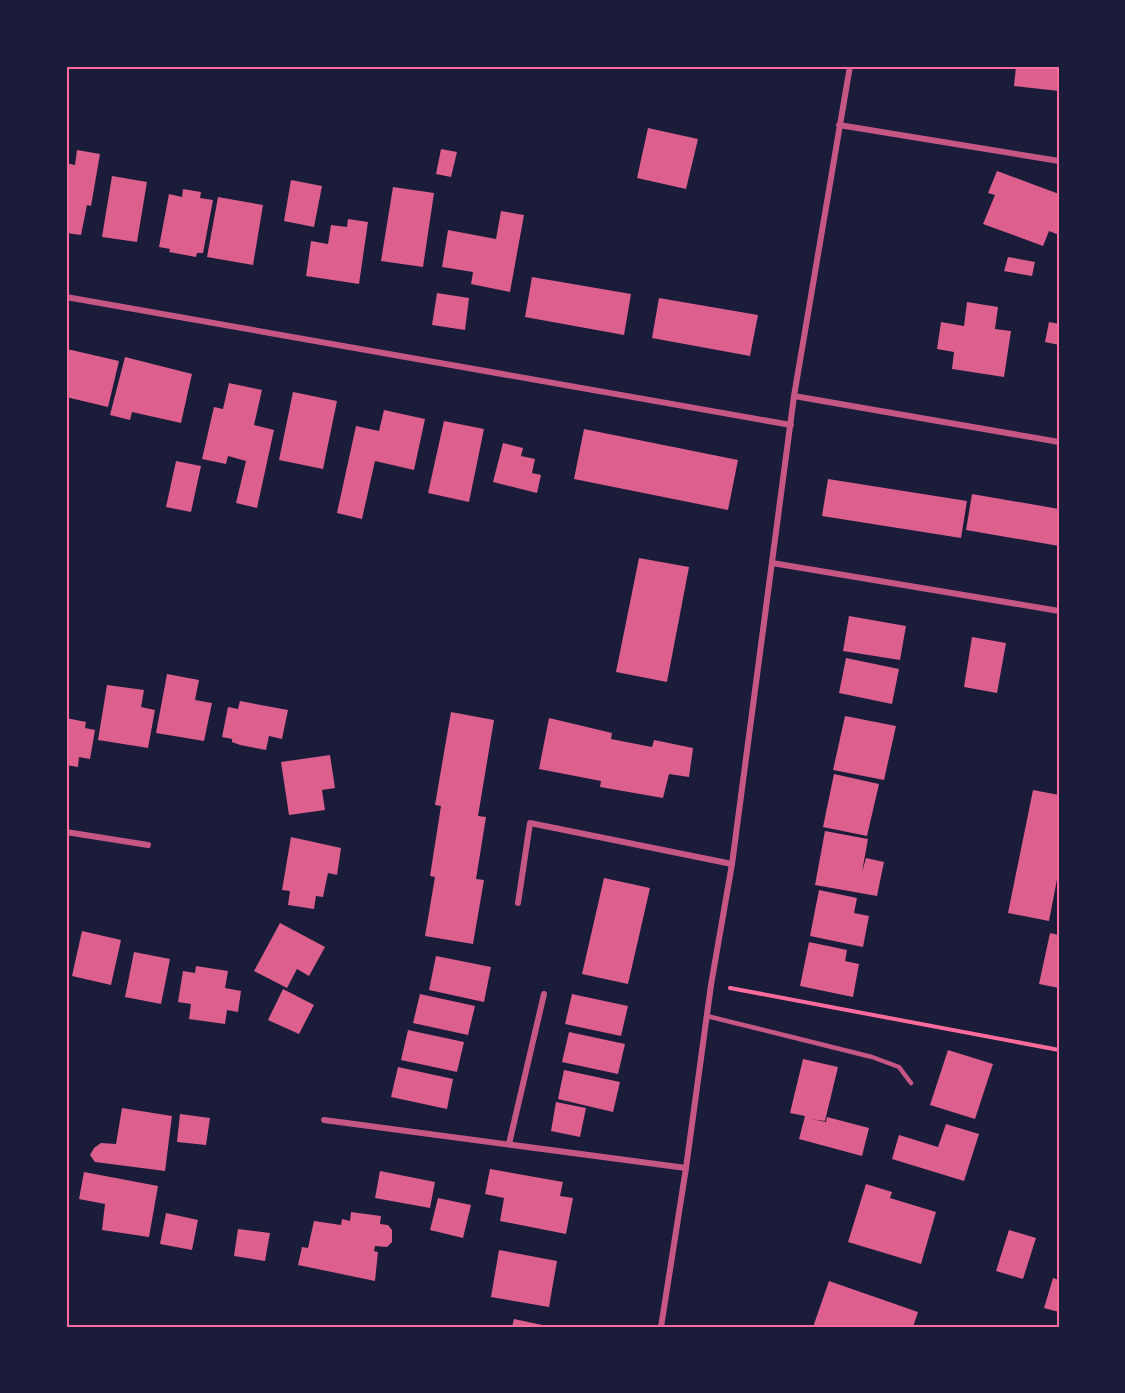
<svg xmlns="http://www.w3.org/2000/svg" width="1125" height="1393" font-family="'Fira Sans Condensed',sans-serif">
<rect width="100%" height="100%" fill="#1b1b3a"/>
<!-- building -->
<g fill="#dd5f8e">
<polygon points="1016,66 1059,66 1059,91 1014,86"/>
<polygon points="648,128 698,139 686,189 637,178"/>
<polygon points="441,149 457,152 451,177 436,174"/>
<polygon points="77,150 100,154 91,206 87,205 81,235 66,233 66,163 75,165"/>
<polygon points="997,171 1059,194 1059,235 1049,231 1043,246 983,224 995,195 988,193"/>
<polygon points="112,176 147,182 137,242 102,237"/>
<polygon points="291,180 322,186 314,227 284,221"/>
<polygon points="393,187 434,193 423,267 381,261"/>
<polygon points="183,189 201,192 200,198 213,200 203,253 197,253 196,257 169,252 170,249 159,247 169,194 182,197"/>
<polygon points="218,197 263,205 253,265 207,257"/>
<polygon points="501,211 524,215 510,292 471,284 473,272 442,267 448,230 496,239"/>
<polygon points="348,219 368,222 359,284 306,276 311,241 328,244 331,225 347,227"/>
<polygon points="1008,257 1035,262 1032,276 1004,271"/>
<polygon points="532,277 631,294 624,335 525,317"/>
<polygon points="437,293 469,298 465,330 432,325"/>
<polygon points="659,298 758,315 750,356 652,338"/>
<polygon points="967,302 998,307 995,329 1011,331 1004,377 952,369 954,352 937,349 941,322 964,326"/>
<polygon points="1049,322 1059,324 1059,345 1045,342"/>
<polygon points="67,349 119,361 108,407 66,397"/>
<polygon points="125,357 192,374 181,423 132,412 130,420 110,415"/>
<polygon points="229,383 262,390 254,425 274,430 257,508 236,503 246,461 228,456 226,464 202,459 214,407 223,409"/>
<polygon points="293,392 337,401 323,469 279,460"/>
<polygon points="384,410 425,419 414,470 375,461 362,519 337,513 356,426 379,431"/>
<polygon points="444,421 484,429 469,502 428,493"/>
<polygon points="584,429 738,460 728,510 574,479"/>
<polygon points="503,443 523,448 521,456 535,459 532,473 541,475 537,493 493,482"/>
<polygon points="176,461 201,466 191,512 166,507"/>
<polygon points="828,479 967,501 961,538 822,516"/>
<polygon points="972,494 1059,509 1059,546 966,530"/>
<polygon points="639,558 689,567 667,682 616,672"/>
<polygon points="849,616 906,626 900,660 843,651"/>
<polygon points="972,637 1006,643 997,693 964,687"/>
<polygon points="846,658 899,669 892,704 839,693"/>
<polygon points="167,674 199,680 195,700 212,703 204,741 156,733"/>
<polygon points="107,685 144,690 141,707 155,710 148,748 98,740"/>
<polygon points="240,701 288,710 282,739 269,736 266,750 240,745 232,742 232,739 222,737 228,707 238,709"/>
<polygon points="451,712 494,720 478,816 486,817 476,879 484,880 473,944 425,936 435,877 430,876 441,806 435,805"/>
<polygon points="845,716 896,726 884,780 833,770"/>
<polygon points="66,718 86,722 85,728 95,730 90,759 79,757 78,767 66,765"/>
<polygon points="549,718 612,733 611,739 652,747 654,740 693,748 689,777 669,774 663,798 600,787 601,781 539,769"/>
<polygon points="330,755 335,788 322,790 325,810 289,815 281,762"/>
<polygon points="834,774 879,784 867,836 823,827"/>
<polygon points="1033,790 1059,795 1059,869 1049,921 1008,913"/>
<polygon points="825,831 868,839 862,872 866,858 884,862 877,896 815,885"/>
<polygon points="291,837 341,848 337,875 328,873 323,897 316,896 314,909 288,905 290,891 282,890"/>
<polygon points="604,878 650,888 628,984 582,974"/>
<polygon points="819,890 857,898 854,913 869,916 863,947 810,936"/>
<polygon points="280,923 325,947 309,976 297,969 287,988 254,971"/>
<polygon points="82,931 121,940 111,985 72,976"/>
<polygon points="1050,933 1059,935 1059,988 1039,984"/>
<polygon points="809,942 847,950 845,961 859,964 853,997 800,986"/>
<polygon points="134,952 170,959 161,1004 125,997"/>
<polygon points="436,956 491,967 484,1002 429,990"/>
<polygon points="196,966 228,971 225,988 241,991 238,1012 227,1010 225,1024 189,1019 191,1004 178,1002 183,971 195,973"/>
<polygon points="283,989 314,1005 299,1034 268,1020"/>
<polygon points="420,994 475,1006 468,1035 413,1023"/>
<polygon points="572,994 628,1006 621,1036 565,1024"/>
<polygon points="408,1030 464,1042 457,1072 401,1060"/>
<polygon points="569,1032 625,1044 618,1074 562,1062"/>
<polygon points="948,1050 993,1064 975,1119 930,1105"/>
<polygon points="803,1059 838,1067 825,1121 811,1119 826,1122 827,1117 869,1128 862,1156 799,1139 805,1116 790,1113"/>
<polygon points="398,1067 453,1079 447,1109 391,1097"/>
<polygon points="564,1070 620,1082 613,1112 558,1099"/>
<polygon points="556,1102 586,1108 580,1137 551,1131"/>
<polygon points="122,1108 172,1116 165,1171 95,1162 90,1155 94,1148 101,1143 116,1144"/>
<polygon points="180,1114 210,1118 206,1145 177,1142"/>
<polygon points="946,1124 979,1134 964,1181 892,1159 899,1135 938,1147"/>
<polygon points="490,1169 563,1182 560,1196 573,1198 566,1234 500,1221 504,1198 485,1194"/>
<polygon points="380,1171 435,1182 430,1208 375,1198"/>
<polygon points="84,1172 158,1186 149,1237 102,1230 105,1204 79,1199"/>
<polygon points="866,1184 892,1192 890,1198 936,1212 921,1264 848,1242"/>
<polygon points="438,1198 471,1205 463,1238 430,1230"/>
<polygon points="351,1212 381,1216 380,1224 388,1225 392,1230 392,1242 387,1247 375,1246 374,1251 378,1252 375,1281 298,1265 302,1247 308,1248 314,1221 341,1225 342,1219 350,1221"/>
<polygon points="166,1213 198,1220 192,1250 160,1244"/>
<polygon points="238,1229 270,1233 265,1261 234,1256"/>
<polygon points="1009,1230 1036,1238 1023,1279 996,1271"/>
<polygon points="499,1250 557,1261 549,1307 491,1297"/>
<polygon points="1053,1278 1059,1280 1059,1312 1044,1308"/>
<polygon points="829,1281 918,1312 913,1327 813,1327"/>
<polygon points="514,1319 547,1326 547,1327 512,1327"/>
</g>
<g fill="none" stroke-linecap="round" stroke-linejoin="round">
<!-- path -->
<polyline stroke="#ff6b9d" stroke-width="4" points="730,988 1059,1050"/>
<!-- service -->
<polyline stroke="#c65784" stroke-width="4.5" points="707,1016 872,1057 899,1067 911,1083"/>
<!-- minor -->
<g stroke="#c65784" stroke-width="6">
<polyline points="839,125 1059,161"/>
<polyline points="66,297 791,425"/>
<polyline points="794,396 1059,442"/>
<polyline points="772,563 1059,611"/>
<polyline points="66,832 148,845"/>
<polyline points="518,903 530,823 732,864"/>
<polyline points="324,1120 686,1168"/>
<polyline points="509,1144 544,994"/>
<polyline points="661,1327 686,1168 711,985 732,864 794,396 850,66"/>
</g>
</g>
<!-- border -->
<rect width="1125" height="1393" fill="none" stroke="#1b1b3a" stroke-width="135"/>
<rect x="68" y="68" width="990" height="1258" fill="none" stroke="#ff6b9d" stroke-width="2"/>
</svg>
